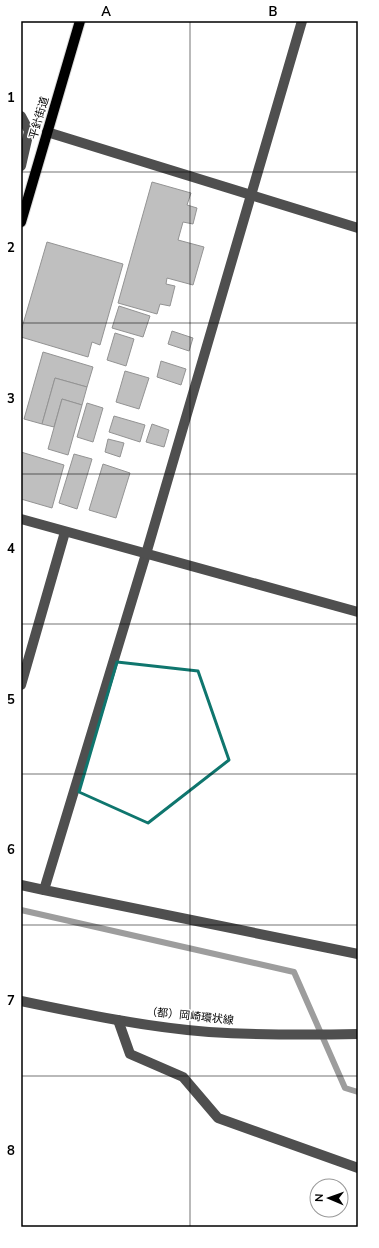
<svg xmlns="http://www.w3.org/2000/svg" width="379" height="1248" font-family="'Nunito Sans','Noto Sans JP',sans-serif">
<rect width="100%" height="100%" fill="#fff"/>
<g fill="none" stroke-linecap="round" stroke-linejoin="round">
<!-- stream -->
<polyline stroke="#9d9d9d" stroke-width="6" points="21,910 294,972 345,1088 358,1092"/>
</g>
<!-- building -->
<g fill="#bfbfbf" stroke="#939393">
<polygon points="152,182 191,193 187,205 197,208 193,224 183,222 178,240 204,247 193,285 167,278 166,284 175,286 170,306 160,304 157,314 118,303"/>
<polygon points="47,242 123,264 100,345 92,342 88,357 21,337 21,331"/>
<polygon points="119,306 150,316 143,337 112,328"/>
<polygon points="172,331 193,338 189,351 168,344"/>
<polygon points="115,333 134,339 126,366 107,360"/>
<polygon points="43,352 93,367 87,387 55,378 42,424 24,419"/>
<polygon points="161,361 186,369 181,385 157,377"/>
<polygon points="125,371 149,378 139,409 116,402"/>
<polygon points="55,378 87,387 82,405 62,399 54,427 42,424"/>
<polygon points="62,399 82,405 68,455 48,449"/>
<polygon points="87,403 103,408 93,442 77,437"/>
<polygon points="114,416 145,425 140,442 109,432"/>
<polygon points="152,424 169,430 164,447 146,442"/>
<polygon points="108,439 124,443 120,457 105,452"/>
<polygon points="21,452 64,465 52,508 21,499"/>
<polygon points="74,454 92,459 77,509 59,503"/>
<polygon points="103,464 130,473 116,518 89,510"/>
</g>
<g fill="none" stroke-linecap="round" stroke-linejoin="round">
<defs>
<polyline id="major" points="21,222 80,21"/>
</defs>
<!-- major casing -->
<use href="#major" stroke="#dbdbdb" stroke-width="12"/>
<!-- minor -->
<g stroke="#4f4f4f" stroke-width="10">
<polyline points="302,21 146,554 44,890 358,954"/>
<polyline points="21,116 29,131 21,166"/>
<polyline points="47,132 358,228"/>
<polyline points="21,519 358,612"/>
<polyline points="21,685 65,532"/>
<polyline points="21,885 44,890"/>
<path d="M21,1001C83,1014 146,1027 209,1032C259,1035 309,1035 358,1034"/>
<polyline points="118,1020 130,1054 183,1077 218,1118 358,1168"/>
</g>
<!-- major -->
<use href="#major" stroke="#000" stroke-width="10"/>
</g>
<!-- marked area -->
<path fill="none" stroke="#0f766e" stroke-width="3" stroke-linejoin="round" d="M117,662L198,671L229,760L148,823L79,792Z"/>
<!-- grid -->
<path fill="none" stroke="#000" stroke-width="1" stroke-opacity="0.55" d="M190,21V1227M21,172H358M21,323H358M21,474H358M21,624H358M21,774H358M21,925H358M21,1076H358"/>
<g text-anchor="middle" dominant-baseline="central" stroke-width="3" stroke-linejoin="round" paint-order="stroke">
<!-- street labels -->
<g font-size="11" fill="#000" stroke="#fff">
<text transform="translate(39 118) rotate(-74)">平針街道</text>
<text transform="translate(190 1016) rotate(6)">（都）岡崎環状線</text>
</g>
</g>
<!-- border -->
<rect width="379" height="1248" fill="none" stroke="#ffffff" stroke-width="44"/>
<!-- north arrow -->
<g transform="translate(329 1198) rotate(272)"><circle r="19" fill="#ffffff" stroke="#999999"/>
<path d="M0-3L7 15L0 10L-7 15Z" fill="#000000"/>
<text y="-6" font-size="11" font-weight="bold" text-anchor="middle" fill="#000000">N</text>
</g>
<rect x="22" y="22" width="335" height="1204" fill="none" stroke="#000" stroke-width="1.5"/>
<g font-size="13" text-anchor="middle" font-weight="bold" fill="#000">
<text x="106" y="16">A</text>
<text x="273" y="16">B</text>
<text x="11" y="102">1</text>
<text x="11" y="252">2</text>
<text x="11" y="403">3</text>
<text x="11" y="553">4</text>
<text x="11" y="704">5</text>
<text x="11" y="854">6</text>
<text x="11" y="1005">7</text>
<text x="11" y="1155">8</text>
</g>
</svg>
